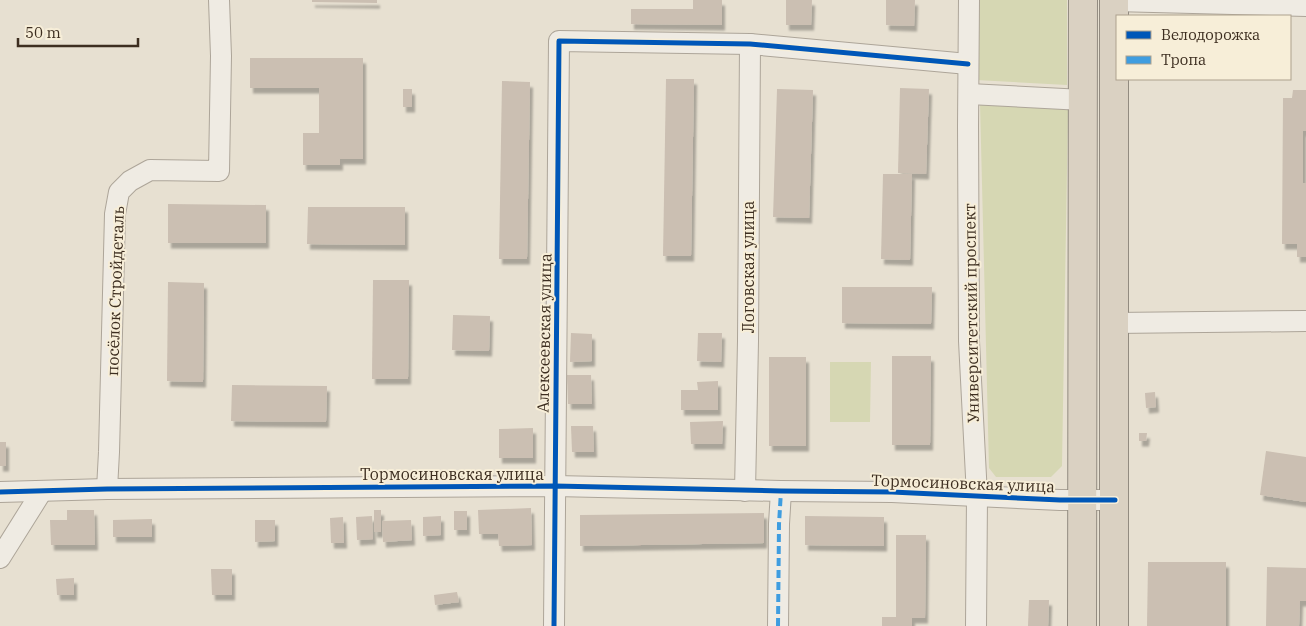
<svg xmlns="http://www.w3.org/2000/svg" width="1306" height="626" font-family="'IBM Plex Serif',serif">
<defs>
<filter id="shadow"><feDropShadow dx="3" dy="5.5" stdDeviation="1" flood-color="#0004"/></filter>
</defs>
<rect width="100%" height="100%" fill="#e7e0d1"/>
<!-- green -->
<g fill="#d6d7b3">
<polygon points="979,0 1067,0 1067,85 976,80"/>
<polygon points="980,103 1068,108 1062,466 1051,477 996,477 989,468"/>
<polygon points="830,362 871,362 870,422 830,422"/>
</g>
<!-- building -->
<g fill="#cbbfb2" filter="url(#shadow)">
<polygon points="312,0 377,0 377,3 312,2"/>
<polygon points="693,0 722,0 722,25 631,24 631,9 693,9"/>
<polygon points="786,0 812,0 811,25 786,25"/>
<polygon points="886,0 915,0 914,26 886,25"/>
<polygon points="250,58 363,58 363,159 340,159 340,165 303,165 303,133 319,133 319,88 250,88"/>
<polygon points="666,79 694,79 691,256 663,256"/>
<polygon points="502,81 530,82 527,259 499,259"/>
<polygon points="900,88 929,89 926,174 898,173"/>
<rect x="403" y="89" width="9" height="18"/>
<polygon points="777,89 813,90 809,218 773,217"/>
<polygon points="1293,90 1306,90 1306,131 1303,131 1303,183 1306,183 1306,257 1297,257 1297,244 1282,244 1283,98 1292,98"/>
<polygon points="883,174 912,174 910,260 881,259"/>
<polygon points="168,204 266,205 266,243 168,243"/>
<polygon points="308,207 405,207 405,245 307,244"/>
<polygon points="373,280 409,280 408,379 372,379"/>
<polygon points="168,282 204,283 203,382 167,381"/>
<polygon points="842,287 932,287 931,324 842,323"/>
<polygon points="453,315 490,316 489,351 452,350"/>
<polygon points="571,333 592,334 592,361 570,362"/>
<polygon points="698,333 722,333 721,362 697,361"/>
<polygon points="892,356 931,356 930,445 892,445"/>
<rect x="769" y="357" width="37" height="89"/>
<polygon points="567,375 591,375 592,404 568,404"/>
<polygon points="718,381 718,410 681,410 681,390 698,390 697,382"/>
<polygon points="232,385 327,386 326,422 231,421"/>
<polygon points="1155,392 1156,407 1146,408 1145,393"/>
<polygon points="723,421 722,444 691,444 690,422"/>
<polygon points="571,426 593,426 594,452 572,452"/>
<polygon points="533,428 533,458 499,458 499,429"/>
<polygon points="1139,433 1147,433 1146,441 1139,441"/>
<rect x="0" y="442" width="6" height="24"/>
<polygon points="1266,451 1306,457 1306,502 1260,495"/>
<polygon points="531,508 532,545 499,546 498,534 479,534 478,510"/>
<polygon points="67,510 94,510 95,545 51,545 50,520 67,520"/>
<rect x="374" y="510" width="7" height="22"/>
<rect x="454" y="511" width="13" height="19"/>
<polygon points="764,513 764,543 580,546 580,515"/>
<polygon points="372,516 373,539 357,540 356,517"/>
<polygon points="441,516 441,535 423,536 423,517"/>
<polygon points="805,516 884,517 884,546 805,545"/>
<polygon points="343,517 344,543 331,543 330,518"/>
<polygon points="152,519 152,537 113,537 113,520"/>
<polygon points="255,520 275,520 275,541 255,542"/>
<polygon points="411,520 412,540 383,542 382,521"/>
<polygon points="896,535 926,535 925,618 912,618 912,626 882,626 882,617 896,617"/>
<polygon points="1148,562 1226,562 1226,626 1147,626"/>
<polygon points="1267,567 1306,568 1306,601 1300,601 1299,626 1266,626"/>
<polygon points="211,569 232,569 232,595 212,595"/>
<polygon points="74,578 74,595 57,595 56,579"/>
<polygon points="457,592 459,602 435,605 434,595"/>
<polygon points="1029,600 1049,600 1048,626 1028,626"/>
</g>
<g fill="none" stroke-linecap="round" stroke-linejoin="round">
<defs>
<g id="minor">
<polyline points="969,0 968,126 969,341 977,496 976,626"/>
<polyline points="1114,1 1306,6"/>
<polyline points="969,94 1083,100"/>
<polyline points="1114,323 1306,321"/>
<polyline points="107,489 109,452 115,214 119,192 130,181 150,170 219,171 221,56 219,0"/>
<polyline points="745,491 748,341 750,44"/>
<polyline points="0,492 107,489 555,486 781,491 892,492 1060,500 1115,500"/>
<polyline points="0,558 42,491"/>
<polyline points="554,626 559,41 750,44 968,64"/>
<polyline points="778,626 779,524 781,491"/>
</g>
<g id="highway">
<polyline points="1082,626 1083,0"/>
<polyline points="1114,626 1114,0"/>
</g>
</defs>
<!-- minor casing -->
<use href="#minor" stroke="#ada599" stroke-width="22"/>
<!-- highway casing -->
<use href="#highway" stroke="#928b80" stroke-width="30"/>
<!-- minor -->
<use href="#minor" stroke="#efebe3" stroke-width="20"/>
<!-- highway -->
<use href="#highway" stroke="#dad1c2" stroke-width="28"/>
<!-- quiet -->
<polyline stroke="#3f9de0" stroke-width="4" stroke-dasharray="8 4" stroke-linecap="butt" points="778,626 779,524 781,491"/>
<defs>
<g id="cycleway">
<polyline points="0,492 107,489 555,486 781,491 892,492 1060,500 1115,500"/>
<polyline points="554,626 559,41 750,44 968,64"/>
</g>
</defs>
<!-- cycleway casing -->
<use href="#cycleway" stroke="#f7eed8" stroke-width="8"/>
<!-- cycleway -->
<use href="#cycleway" stroke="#0057b8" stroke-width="5"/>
</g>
<g text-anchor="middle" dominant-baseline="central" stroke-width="4" stroke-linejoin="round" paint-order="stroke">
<!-- street labels -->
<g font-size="16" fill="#3d2e20" stroke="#f7eed8">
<text transform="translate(748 267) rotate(-90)">Логовская улица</text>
<text transform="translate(115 291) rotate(-88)">посёлок Стройдеталь</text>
<text transform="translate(971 313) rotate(-91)">Университетский проспект</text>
<text transform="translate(544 333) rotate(-89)">Алексеевская улица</text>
<text x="452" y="474">Тормосиновская улица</text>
<text transform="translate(963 483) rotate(2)">Тормосиновская улица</text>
</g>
</g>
<!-- legend -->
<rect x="1116" y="15" width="175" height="65" fill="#f7eed8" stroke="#ada18e"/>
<rect x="1126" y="31" width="25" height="8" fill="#0057b8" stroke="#ada18e"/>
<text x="1161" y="40" font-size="15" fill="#3d2e20">Велодорожка</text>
<rect x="1126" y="56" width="25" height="8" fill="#3f9de0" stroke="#ada18e"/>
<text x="1161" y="65" font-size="15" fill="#3d2e20">Тропа</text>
<!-- scale -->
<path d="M18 38v8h120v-8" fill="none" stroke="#3d2e20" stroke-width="2.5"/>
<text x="25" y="38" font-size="15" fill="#3d2e20" stroke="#f7eed8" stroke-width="4" paint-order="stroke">50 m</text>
</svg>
